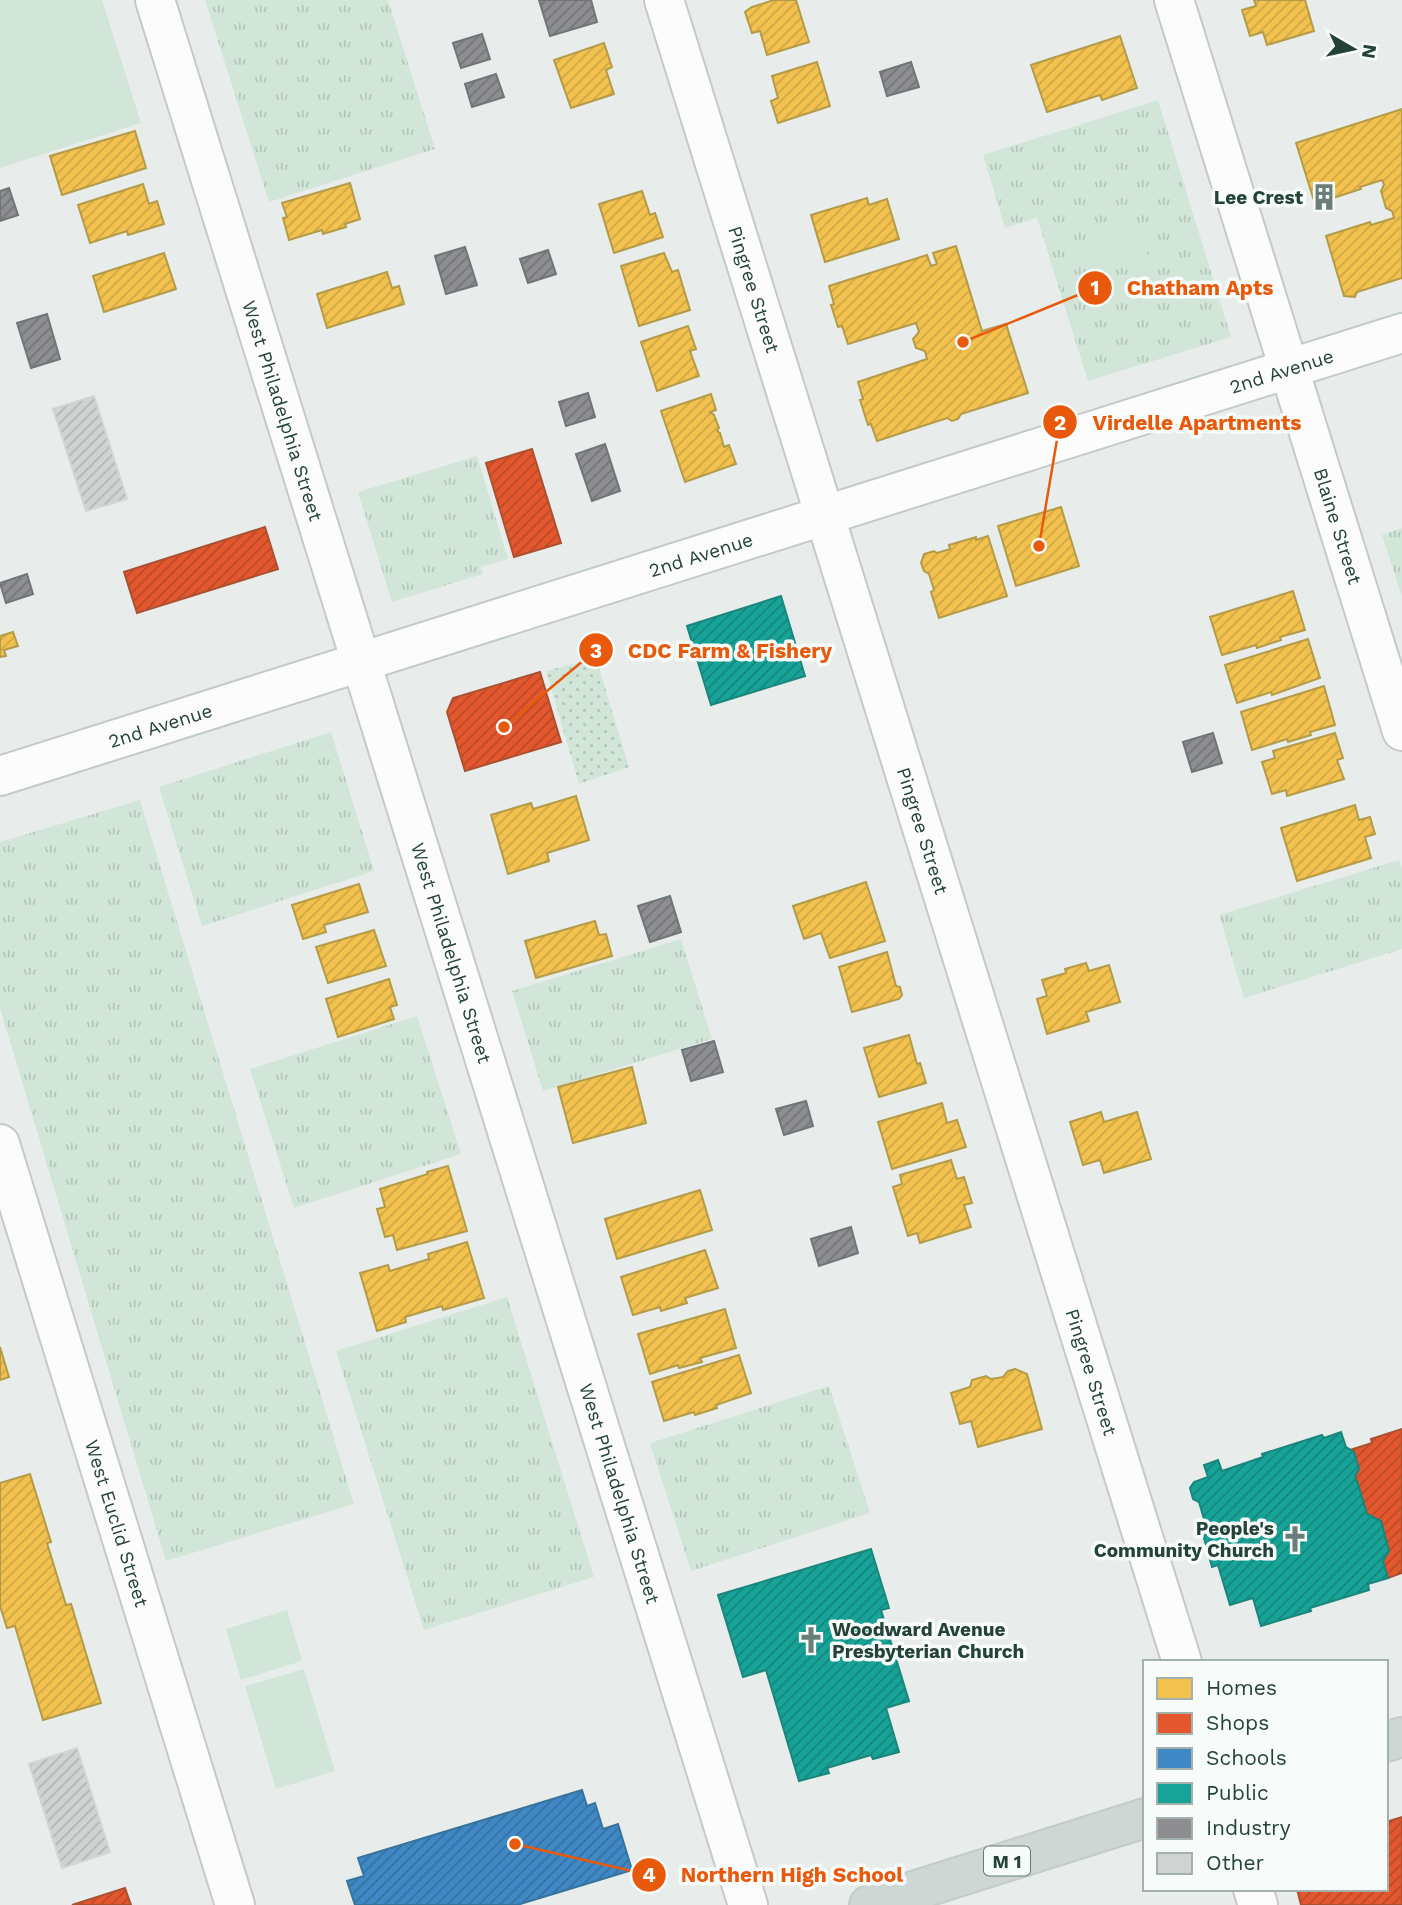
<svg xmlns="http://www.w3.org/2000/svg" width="1402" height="1905" font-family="'Work Sans',sans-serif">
<defs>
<pattern id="grass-tufts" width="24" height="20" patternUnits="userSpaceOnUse" patternTransform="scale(1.75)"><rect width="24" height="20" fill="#d1e6d8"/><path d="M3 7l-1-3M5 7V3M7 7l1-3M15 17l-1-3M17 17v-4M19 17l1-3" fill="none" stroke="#b3c6ba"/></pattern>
<pattern id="garden-dots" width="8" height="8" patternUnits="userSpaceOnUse" patternTransform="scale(1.75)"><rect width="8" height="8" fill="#d1e6d8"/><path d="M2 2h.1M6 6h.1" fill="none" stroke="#b3c6ba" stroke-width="1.8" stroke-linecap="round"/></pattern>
<pattern id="homes-hatch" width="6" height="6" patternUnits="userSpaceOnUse" patternTransform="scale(1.75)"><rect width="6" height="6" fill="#f2c14e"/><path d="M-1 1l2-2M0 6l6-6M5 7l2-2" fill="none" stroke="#cfa745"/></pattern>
<pattern id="shops-hatch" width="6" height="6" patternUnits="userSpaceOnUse" patternTransform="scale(1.75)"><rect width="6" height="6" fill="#e4572e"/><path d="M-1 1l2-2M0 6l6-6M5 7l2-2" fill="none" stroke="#b94a28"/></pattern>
<pattern id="schools-hatch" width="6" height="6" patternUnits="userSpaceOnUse" patternTransform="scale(1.75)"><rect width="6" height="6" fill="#3f88c5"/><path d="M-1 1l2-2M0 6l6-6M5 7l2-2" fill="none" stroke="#3571a1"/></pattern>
<pattern id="public-hatch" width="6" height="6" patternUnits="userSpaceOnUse" patternTransform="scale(1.75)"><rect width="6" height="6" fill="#17a398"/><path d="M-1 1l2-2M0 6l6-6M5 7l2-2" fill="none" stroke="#15867d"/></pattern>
<pattern id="industry-hatch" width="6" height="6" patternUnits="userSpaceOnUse" patternTransform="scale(1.75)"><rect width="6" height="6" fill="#8d8d92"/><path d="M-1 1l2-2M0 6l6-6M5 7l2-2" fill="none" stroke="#737578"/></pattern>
<pattern id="building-hatch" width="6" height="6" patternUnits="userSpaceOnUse" patternTransform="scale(1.75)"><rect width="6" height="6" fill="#cfd4d2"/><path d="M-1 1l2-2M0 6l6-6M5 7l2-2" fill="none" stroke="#b2b7b5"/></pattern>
</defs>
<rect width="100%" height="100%" fill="#e8edeb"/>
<!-- grass -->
<g fill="url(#grass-tufts)">
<polygon points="205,0 388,0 435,149 269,202"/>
<polygon points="1158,100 1231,337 1088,381 1037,218 1005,228 983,155"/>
<polygon points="477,456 508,559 481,567 483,574 392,602 358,492"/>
<polygon points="1402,528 1402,597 1382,535"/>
<polygon points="331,732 374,871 202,926 159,787"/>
<polygon points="140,800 354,1504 166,1561 0,1008 0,842"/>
<polygon points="1399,860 1402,869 1402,949 1244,998 1219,915"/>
<polygon points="681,939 712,1039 543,1091 512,991"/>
<polygon points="417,1016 461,1154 294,1208 250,1069"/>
<polygon points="507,1297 594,1577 424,1630 336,1351"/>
<polygon points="829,1386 870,1513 691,1571 650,1443"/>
</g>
<!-- park -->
<g fill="#d1e6d8">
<polygon points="0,0 102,0 141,123 0,168"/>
<polygon points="1138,224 1148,257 1090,276 1079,243"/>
<polygon points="287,1610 302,1661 241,1680 226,1629"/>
<polygon points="304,1669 335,1771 276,1789 245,1686"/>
</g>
<!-- garden -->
<polygon fill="url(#garden-dots)" points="596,658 629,767 579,784 546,671"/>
<!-- homes -->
<g fill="url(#homes-hatch)" stroke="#b49b48" stroke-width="2">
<polygon points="774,0 796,0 809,42 767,55 760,31 752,33 745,12 752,7"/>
<polygon points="1254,0 1305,0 1314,31 1267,45 1263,32 1250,36 1242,10 1256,6"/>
<polygon points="1120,36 1137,88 1102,100 1100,95 1047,112 1031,65"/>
<polygon points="604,43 612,67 606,70 614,94 571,108 554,60"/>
<polygon points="817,62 830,106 778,123 771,101 778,98 772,76"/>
<polygon points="1402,109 1402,278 1357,292 1355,297 1344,296 1326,236 1370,222 1371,225 1394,218 1392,211 1386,208 1381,191 1384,185 1382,180 1360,187 1361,189 1315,204 1296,143"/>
<polygon points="135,131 146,168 62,195 50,156"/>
<polygon points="350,183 360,219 345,224 346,227 323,234 322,230 289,240 283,218 287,217 282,203"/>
<polygon points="143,184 149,204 157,201 164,224 128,235 127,231 90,243 78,205"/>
<polygon points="642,191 650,215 655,213 663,237 614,253 599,204"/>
<polygon points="867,198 869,205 887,199 899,239 825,262 811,215"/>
<polygon points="956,246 982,331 1006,324 1028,393 961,414 958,419 952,421 947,418 877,441 871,424 868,425 860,400 863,399 858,382 927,359 925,351 916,348 913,339 919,332 916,323 848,344 842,326 838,327 831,305 834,304 829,286 927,255 931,266 937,264 933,253"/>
<polygon points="164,253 176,289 104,312 93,276"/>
<polygon points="664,253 672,272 678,270 690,310 639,326 621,266"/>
<polygon points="387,272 392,288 399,286 404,304 327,328 317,294"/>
<polygon points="688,326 696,349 690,351 699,376 657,391 641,342"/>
<polygon points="711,394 716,410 710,412 714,415 719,428 717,431 720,433 724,447 729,445 736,464 685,482 661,411"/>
<polygon points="1061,507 1079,566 1016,586 998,526"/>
<polygon points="988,536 1007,596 939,618 931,592 934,590 929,574 924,571 921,563 924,554 934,551 937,553 950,549 949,545 976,537 976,540"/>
<polygon points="1293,591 1305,630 1280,637 1281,640 1257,648 1256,645 1222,655 1210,617"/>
<polygon points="13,632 18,646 4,650 6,656 0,657 0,636"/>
<polygon points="1308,639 1320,678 1272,695 1271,692 1237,703 1225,665"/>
<polygon points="1324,686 1335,725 1310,732 1311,735 1288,742 1287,739 1252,750 1241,712"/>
<polygon points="1335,733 1343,758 1337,760 1344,779 1287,796 1286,790 1272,794 1262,762 1275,758 1273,751"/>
<polygon points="576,796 589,840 547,853 549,861 508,874 491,815 531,803 533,809"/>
<polygon points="1355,805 1359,820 1370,817 1375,834 1365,837 1371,858 1297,881 1281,828"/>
<polygon points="866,882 885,941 830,958 821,933 804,939 793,906"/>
<polygon points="359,884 368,912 324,925 326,932 303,939 292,905"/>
<polygon points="595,921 599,935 606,934 612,956 536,978 525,941"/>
<polygon points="374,930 386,966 328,983 316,947"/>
<polygon points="887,952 896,986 900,987 902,995 899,999 852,1012 839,967"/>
<polygon points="1086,963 1089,971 1109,965 1120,1002 1086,1012 1089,1021 1047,1034 1037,999 1047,996 1042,980 1066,973 1065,969"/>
<polygon points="389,979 397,1005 390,1007 394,1019 338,1037 326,999"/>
<polygon points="909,1035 917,1064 920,1063 926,1083 879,1097 864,1048"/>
<polygon points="632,1067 646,1123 573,1143 558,1087"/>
<polygon points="942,1103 947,1123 957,1120 966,1147 892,1169 878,1122"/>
<polygon points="1101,1112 1104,1122 1137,1112 1151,1159 1104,1173 1100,1160 1083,1165 1070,1122"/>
<polygon points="951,1160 957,1179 964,1177 972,1203 964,1205 971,1227 920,1243 917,1233 908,1236 893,1187 902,1184 900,1175"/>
<polygon points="448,1166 467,1231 397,1250 393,1235 385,1237 377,1209 385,1207 380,1189 428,1174 427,1172"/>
<polygon points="700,1190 712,1230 617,1259 605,1219"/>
<polygon points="467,1242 484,1298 443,1310 442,1306 405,1317 406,1322 377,1331 360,1273 388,1265 390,1271 429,1259 428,1254"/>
<polygon points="705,1250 718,1288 685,1298 687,1303 661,1311 660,1307 633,1315 621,1277"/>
<polygon points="725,1309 736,1348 700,1358 702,1362 679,1368 678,1365 650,1374 638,1334"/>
<polygon points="0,1347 9,1377 0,1380"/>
<polygon points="739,1355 751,1393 716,1405 717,1408 695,1415 694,1412 664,1421 652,1382"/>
<polygon points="1015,1369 1027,1374 1042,1429 978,1447 971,1421 960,1424 951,1393 970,1387 972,1380 986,1376 991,1379 1003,1377 1008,1371"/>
<polygon points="30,1474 51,1542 47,1543 66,1605 71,1604 101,1703 43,1720 15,1626 7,1628 0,1606 0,1483"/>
</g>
<!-- shops -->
<g fill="url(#shops-hatch)" stroke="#aa5132" stroke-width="2">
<polygon points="532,449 561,543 514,557 486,463"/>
<polygon points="265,527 278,569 137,613 124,572"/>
<polygon points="540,672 561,742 465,771 447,712 453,698"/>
<polygon points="1402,1429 1402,1573 1388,1578 1383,1561 1389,1551 1381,1521 1367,1514 1357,1481 1356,1481 1355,1476 1359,1469 1354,1452 1350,1450 1372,1443 1371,1439"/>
<polygon points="1402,1817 1402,1905 1301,1905 1297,1889 1386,1889 1386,1822"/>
<polygon points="125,1888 131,1905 72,1905"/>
</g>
<!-- schools -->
<polygon fill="url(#schools-hatch)" stroke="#37739b" stroke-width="2" points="582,1790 587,1806 595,1803 603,1829 618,1824 632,1870 517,1905 355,1905 347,1881 364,1876 358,1858"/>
<!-- public -->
<g fill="url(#public-hatch)" stroke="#1b867c" stroke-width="2">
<polygon points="781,596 805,676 711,705 687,626"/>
<polygon points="1341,1432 1346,1447 1354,1452 1359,1469 1355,1476 1356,1481 1357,1481 1367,1514 1381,1521 1389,1551 1383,1561 1388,1578 1368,1584 1369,1590 1310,1608 1311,1611 1261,1626 1253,1598 1230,1605 1218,1565 1212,1567 1201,1527 1206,1526 1199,1502 1193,1499 1190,1488 1194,1482 1208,1477 1204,1465 1218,1460 1222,1471 1263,1457 1262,1454 1322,1435 1324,1438"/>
<polygon points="871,1549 889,1608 881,1610 909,1701 886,1708 899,1752 873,1759 871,1755 827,1768 829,1773 799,1781 766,1670 743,1677 718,1595"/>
</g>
<!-- industry -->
<g fill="url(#industry-hatch)" stroke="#6e7678" stroke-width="2">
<polygon points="539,0 591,0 597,22 550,36"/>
<polygon points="482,34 490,59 461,68 453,43"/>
<polygon points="911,62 919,87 887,96 880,72"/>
<polygon points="496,74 504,97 472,107 465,84"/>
<polygon points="9,188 18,215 0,221 0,191"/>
<polygon points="465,247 477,285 446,294 435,256"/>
<polygon points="548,250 556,274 528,283 520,259"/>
<polygon points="47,314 60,359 31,368 17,323"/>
<polygon points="588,393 595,417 566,426 559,402"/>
<polygon points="605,444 620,491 592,501 576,454"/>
<polygon points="27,574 33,594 6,603 0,583"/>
<polygon points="1213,733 1222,763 1192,772 1183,742"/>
<polygon points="670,896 681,932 650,942 638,906"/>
<polygon points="714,1041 723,1072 691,1081 682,1050"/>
<polygon points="806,1101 813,1126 784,1135 776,1109"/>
<polygon points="851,1227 858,1253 819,1266 811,1239"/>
</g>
<!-- building -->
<g fill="url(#building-hatch)" stroke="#d1d6d4" stroke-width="2">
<polygon points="94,396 127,499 86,511 53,409"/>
<polygon points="77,1748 110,1852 62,1868 29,1764"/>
</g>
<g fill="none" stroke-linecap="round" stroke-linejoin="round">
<defs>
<g id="street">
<path id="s1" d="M155,0L748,1905"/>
<path id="s2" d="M664,0L1182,1662"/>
<path id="s3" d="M1174,0L1402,731"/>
<path id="s4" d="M0,1144L235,1905"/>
<polyline points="1253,1889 1258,1905"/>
</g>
<g id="secondary">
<path id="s5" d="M0,776L1402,333"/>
</g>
<g id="primary">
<polyline points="1386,1742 1402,1737"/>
<polyline points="869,1905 1145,1818"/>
</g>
</defs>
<!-- street casing -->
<use href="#street" stroke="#c5cac8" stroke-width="42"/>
<!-- secondary casing -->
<use href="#secondary" stroke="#c3cbc8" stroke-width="42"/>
<!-- primary casing -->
<use href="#primary" stroke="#c3ccc9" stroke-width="42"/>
<!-- street -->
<use href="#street" stroke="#fcfcfc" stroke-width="38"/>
<!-- secondary -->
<use href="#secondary" stroke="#fcfcfc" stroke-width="38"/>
<!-- primary -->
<use href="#primary" stroke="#cfd7d5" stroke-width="38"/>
</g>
<!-- icons -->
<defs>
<symbol id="building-bare" viewBox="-9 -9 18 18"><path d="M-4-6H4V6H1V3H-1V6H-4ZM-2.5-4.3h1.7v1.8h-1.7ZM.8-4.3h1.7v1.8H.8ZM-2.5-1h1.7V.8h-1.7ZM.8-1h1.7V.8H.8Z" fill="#697e78" stroke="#f7fbf9" stroke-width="2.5" paint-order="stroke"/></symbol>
<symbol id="church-bare" viewBox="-9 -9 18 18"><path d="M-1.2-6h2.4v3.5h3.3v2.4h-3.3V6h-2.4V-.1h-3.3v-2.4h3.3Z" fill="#697e78" stroke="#f7fbf9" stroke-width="2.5" paint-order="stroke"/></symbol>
</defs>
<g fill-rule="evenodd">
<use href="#building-bare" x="1305" y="178" width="38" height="38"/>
<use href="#church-bare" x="1276" y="1520" width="38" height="38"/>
<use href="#church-bare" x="792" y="1621" width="38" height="38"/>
</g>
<g text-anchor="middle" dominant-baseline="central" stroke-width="7" stroke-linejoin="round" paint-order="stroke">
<!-- shield labels -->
<rect fill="#f7fbf9" stroke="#637a73" stroke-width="2" x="984" y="1846.5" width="46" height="29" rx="5"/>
<g font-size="18" font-weight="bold" fill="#24423a">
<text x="1007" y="1861">M 1</text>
</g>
<!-- poi labels -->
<g font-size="19" font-weight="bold" fill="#24423a" stroke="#f7fbf9" text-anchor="end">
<text x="1303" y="197">Lee Crest</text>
<text x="1274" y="1528">People's<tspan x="1274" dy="22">Community Church</tspan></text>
<text x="832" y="1629" text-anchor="start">Woodward Avenue<tspan x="832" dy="22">Presbyterian Church</tspan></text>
</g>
<!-- street labels -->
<g font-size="19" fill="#24423a" stroke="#f7fbf9">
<text stroke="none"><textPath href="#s2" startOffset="303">Pingree Street</textPath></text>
<text stroke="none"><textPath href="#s5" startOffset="1344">2nd Avenue</textPath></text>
<text stroke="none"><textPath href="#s1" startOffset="430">West Philadelphia Street</textPath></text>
<text stroke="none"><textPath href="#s3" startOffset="551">Blaine Street</textPath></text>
<text stroke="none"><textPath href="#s5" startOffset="735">2nd Avenue</textPath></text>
<text stroke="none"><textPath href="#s5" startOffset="168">2nd Avenue</textPath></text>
<text stroke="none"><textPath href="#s2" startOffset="870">Pingree Street</textPath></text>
<text stroke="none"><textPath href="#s1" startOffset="998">West Philadelphia Street</textPath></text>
<text stroke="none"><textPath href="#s2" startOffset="1437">Pingree Street</textPath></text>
<text stroke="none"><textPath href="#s1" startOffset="1564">West Philadelphia Street</textPath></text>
<text stroke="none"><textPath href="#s4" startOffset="397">West Euclid Street</textPath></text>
</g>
</g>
<!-- callouts -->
<path fill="none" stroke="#e8590c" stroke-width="2.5" d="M963 342L1095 288M1039 546L1060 422M504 727L596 650M515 1844L649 1875"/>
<g fill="#e8590c" stroke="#f7fbf9" stroke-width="2.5">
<circle cx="963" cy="342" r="7"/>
<circle cx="1039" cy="546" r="7"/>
<circle cx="504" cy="727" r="7"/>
<circle cx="515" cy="1844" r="7"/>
<circle cx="1095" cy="288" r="18"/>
<circle cx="1060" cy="422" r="18"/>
<circle cx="596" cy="650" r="18"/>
<circle cx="649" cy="1875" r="18"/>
</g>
<g font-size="21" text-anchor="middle" font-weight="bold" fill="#fff">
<text x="1095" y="295">1</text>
<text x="1060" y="430">2</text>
<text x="596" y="658">3</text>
<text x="649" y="1882">4</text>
</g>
<g font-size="21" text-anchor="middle" font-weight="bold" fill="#e8590c" stroke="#f7fbf9" stroke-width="7" stroke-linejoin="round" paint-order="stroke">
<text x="1200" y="295">Chatham Apts</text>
<text x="1197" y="430">Virdelle Apartments</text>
<text x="730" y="658">CDC Farm &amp; Fishery</text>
<text x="792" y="1882">Northern High School</text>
</g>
<!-- legend -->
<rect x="1143" y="1660" width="245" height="231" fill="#f7fbf9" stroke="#a3b1ad" stroke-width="2"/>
<rect x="1157" y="1678" width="35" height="21" fill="#f2c14e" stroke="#a3b1ad" stroke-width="2"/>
<text x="1206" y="1695" font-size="21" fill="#24423a">Homes</text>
<rect x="1157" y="1713" width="35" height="21" fill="#e4572e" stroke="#a3b1ad" stroke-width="2"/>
<text x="1206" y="1730" font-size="21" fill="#24423a">Shops</text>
<rect x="1157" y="1748" width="35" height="21" fill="#3f88c5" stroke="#a3b1ad" stroke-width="2"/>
<text x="1206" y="1765" font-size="21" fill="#24423a">Schools</text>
<rect x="1157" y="1783" width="35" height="21" fill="#17a398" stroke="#a3b1ad" stroke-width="2"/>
<text x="1206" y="1800" font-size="21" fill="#24423a">Public</text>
<rect x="1157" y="1818" width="35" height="21" fill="#8d8d92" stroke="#a3b1ad" stroke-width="2"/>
<text x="1206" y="1835" font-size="21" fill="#24423a">Industry</text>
<rect x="1157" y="1853" width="35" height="21" fill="#cfd4d2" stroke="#a3b1ad" stroke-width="2"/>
<text x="1206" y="1870" font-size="21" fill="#24423a">Other</text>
<!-- north arrow -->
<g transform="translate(1353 49) rotate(99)" stroke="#f7fbf9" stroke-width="5" paint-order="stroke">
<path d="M0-5L12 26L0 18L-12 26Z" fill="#24423a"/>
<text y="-10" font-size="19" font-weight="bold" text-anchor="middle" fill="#24423a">N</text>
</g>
</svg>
